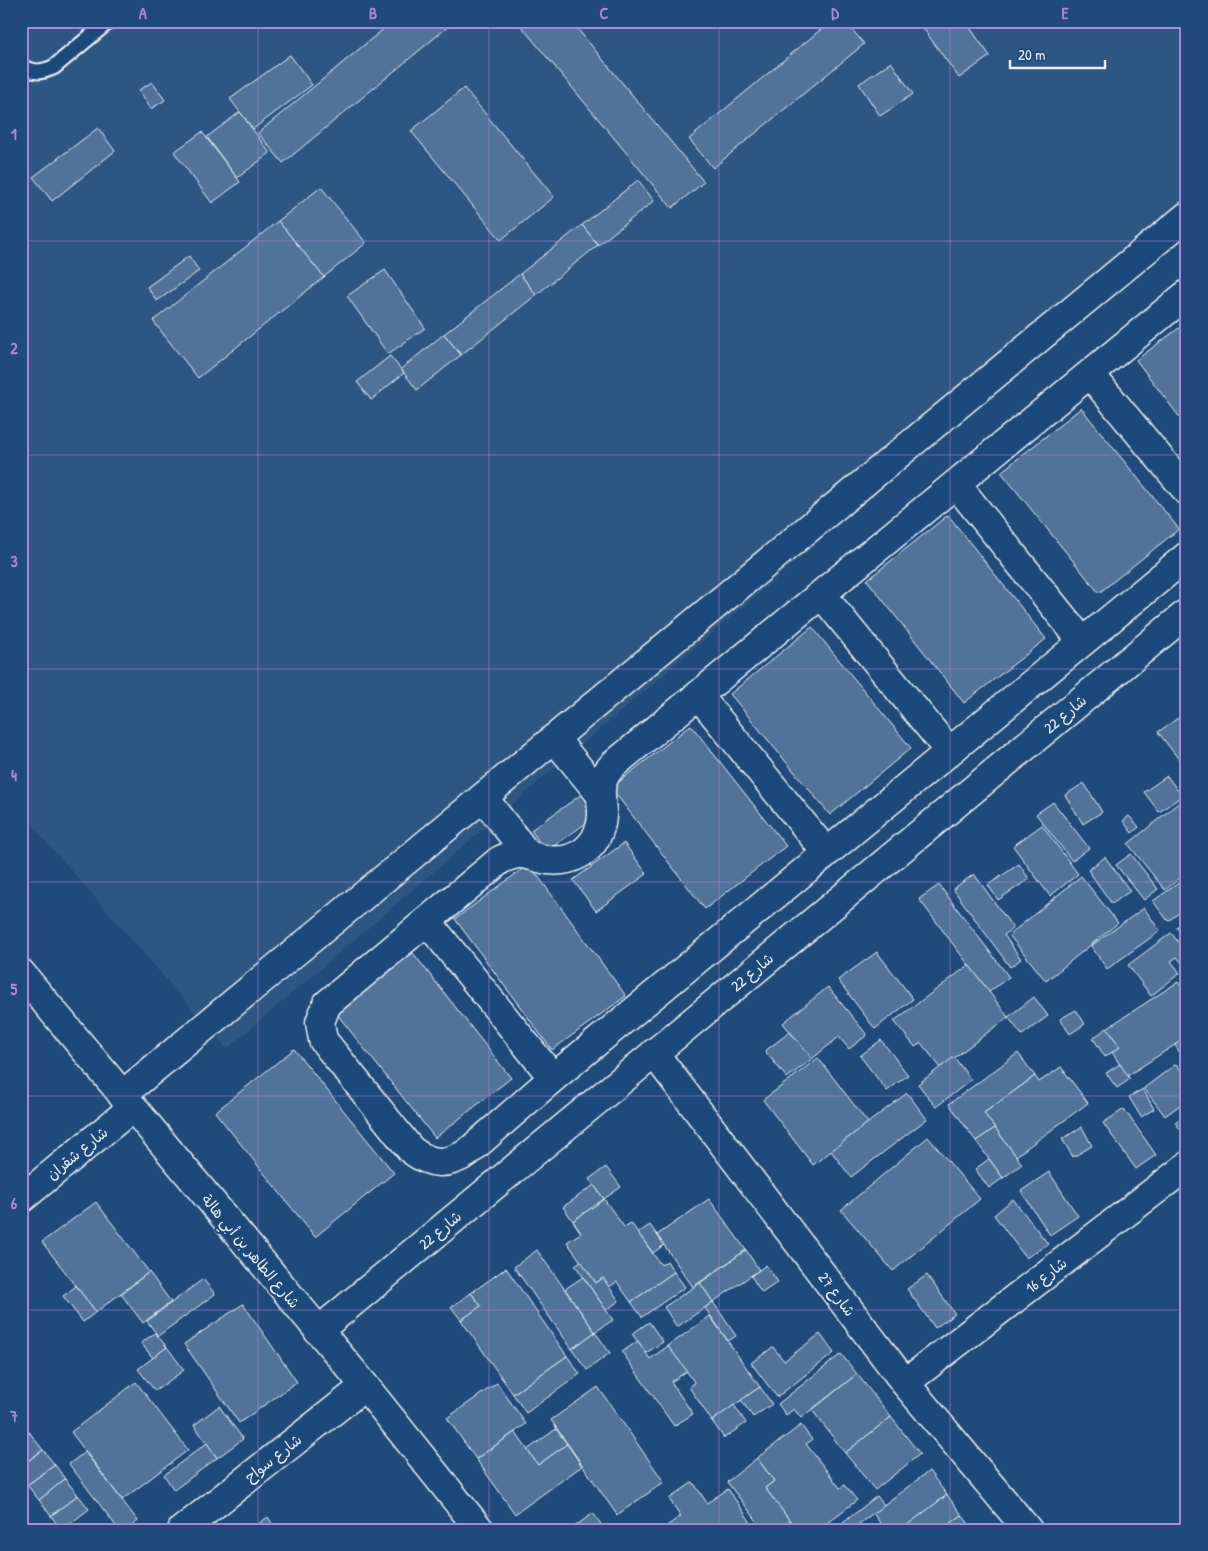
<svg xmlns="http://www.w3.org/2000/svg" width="1208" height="1551" font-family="'Patrick Hand','Playpen Sans Arabic',sans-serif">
<rect width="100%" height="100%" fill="#1f4a7a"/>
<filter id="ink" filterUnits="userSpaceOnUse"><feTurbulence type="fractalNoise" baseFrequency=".02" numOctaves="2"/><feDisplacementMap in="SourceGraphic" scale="10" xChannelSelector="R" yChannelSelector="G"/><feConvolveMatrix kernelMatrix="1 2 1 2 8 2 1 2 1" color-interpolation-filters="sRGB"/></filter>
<g filter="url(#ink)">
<!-- built -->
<polygon fill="#2e5683" points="21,21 1187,21 1187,226 227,1049 21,813"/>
<!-- building -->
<g fill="#517399" stroke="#e8f1f8">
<polygon points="393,21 455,21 283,163 258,133"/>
<polygon points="517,21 571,21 704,182 672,208"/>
<polygon points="831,21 845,21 864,44 713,168 689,139"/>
<polygon points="918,21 965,21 990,56 959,78"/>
<polygon points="290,55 312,85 253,129 230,99"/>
<polygon points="891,62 913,94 880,116 859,84"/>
<polygon points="152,82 165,100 151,109 139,90"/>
<polygon points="464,88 554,197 501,240 411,131"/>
<polygon points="240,112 270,153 237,178 207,137"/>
<polygon points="98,128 115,151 52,201 33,177"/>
<polygon points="202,132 240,182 212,203 174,152"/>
<polygon points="638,180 654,201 598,245 582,225"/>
<polygon points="321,187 366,243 324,277 278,221"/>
<polygon points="278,221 324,277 198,378 153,321"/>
<polygon points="582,225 598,245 536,295 520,274"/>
<polygon points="189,256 199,271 157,301 147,287"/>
<polygon points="385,270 425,328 388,354 347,296"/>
<polygon points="520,274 536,295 461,355 444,334"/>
<polygon points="1187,322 1187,427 1136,360"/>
<polygon points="444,334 461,355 417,390 401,369"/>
<polygon points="390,356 404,373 371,400 357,382"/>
<polygon points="1081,408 1179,529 1099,593 1001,472"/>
<polygon points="948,515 1046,639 964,703 867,580"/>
<polygon points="812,627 911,748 830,815 730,694"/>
<polygon points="1178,718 1187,729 1187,770 1158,732"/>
<polygon points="691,725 786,846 705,909 611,788"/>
<polygon points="1167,776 1182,796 1159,812 1144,792"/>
<polygon points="1084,783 1102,812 1083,824 1065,795"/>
<polygon points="585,792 600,813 546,852 531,830"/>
<polygon points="1187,796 1187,872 1165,890 1128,844"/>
<polygon points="1053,802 1089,848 1072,861 1036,814"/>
<polygon points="1129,816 1139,827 1132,833 1123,821"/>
<polygon points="1042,825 1078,874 1050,896 1013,846"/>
<polygon points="624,843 647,874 596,911 573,880"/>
<polygon points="1131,854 1158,889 1144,900 1116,865"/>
<polygon points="1105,857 1130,891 1112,904 1088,870"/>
<polygon points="529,864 626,996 552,1050 455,919"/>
<polygon points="1019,864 1029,879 998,900 988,885"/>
<polygon points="974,874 1013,928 1004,935 1021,959 1010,967 953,889"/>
<polygon points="1081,876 1118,923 1046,981 1009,935"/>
<polygon points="1187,877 1187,907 1168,921 1153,901"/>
<polygon points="939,885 1009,977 989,992 919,899"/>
<polygon points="1144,908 1160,931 1107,969 1091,946"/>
<polygon points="1187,919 1187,941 1176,927"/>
<polygon points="1171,933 1187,953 1187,969 1177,957 1171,961 1180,973 1151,996 1128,965"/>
<polygon points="877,952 913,999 875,1029 838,980"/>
<polygon points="413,953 511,1078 435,1138 336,1013"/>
<polygon points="969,965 1008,1017 941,1068 921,1043 915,1047 894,1021"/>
<polygon points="1178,982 1187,996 1187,1037 1127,1076 1112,1052 1120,1047 1107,1028"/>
<polygon points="828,987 867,1035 849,1049 839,1037 812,1059 783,1023"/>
<polygon points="1034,997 1048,1016 1022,1035 1008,1017"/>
<polygon points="1076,1010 1085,1024 1070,1034 1060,1019"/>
<polygon points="1107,1028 1120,1047 1105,1057 1093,1038"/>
<polygon points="790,1032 812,1059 787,1078 765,1051"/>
<polygon points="1187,1037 1187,1062 1186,1062 1175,1045"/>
<polygon points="881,1040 908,1075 887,1091 860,1056"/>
<polygon points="294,1049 394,1173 315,1237 215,1112"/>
<polygon points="1018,1053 1035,1076 984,1113 995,1128 976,1141 949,1104"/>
<polygon points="954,1057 971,1080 936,1107 918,1084"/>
<polygon points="818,1058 868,1123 813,1165 763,1100"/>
<polygon points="1120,1064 1130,1079 1117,1088 1106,1073"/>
<polygon points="1176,1064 1187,1078 1187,1100 1165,1116 1144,1088"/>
<polygon points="1061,1067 1088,1103 1016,1156 984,1113 1035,1076 1039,1082"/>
<polygon points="1143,1089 1154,1109 1141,1117 1129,1097"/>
<polygon points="907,1093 927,1119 851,1177 831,1151"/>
<polygon points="1124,1109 1156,1155 1136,1169 1103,1123"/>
<polygon points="1187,1114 1187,1139 1175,1122"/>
<polygon points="1082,1127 1092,1146 1073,1157 1062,1139"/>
<polygon points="995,1128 1022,1164 1003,1178 976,1141"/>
<polygon points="928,1137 980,1199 893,1271 841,1210"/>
<polygon points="989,1159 1003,1178 989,1188 975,1169"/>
<polygon points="606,1167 621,1187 604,1199 589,1179"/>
<polygon points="1049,1172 1078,1216 1050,1235 1021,1191"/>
<polygon points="594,1185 604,1199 573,1221 563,1207"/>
<polygon points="604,1199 624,1227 631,1223 661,1265 667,1261 674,1272 631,1302 617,1282 609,1287 603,1278 596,1283 567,1242 581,1233 573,1221"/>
<polygon points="709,1199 746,1250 693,1287 657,1235"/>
<polygon points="1013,1199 1048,1244 1026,1258 994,1215"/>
<polygon points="96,1202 149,1272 96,1312 42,1242"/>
<polygon points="650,1225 664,1245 653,1253 638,1233"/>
<polygon points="537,1250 595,1332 572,1349 514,1267"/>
<polygon points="746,1250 759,1270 713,1302 700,1283"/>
<polygon points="581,1261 596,1283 603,1278 619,1301 606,1310 575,1265"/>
<polygon points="766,1265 778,1282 762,1293 751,1276"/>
<polygon points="506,1268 567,1356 513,1394 461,1320 481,1306 471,1293"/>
<polygon points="149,1272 171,1302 143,1323 121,1294"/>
<polygon points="674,1272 685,1287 642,1317 631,1302"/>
<polygon points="927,1275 955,1314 935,1328 907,1289"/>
<polygon points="583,1277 613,1320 595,1332 565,1289"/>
<polygon points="203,1279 215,1294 158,1336 147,1321"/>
<polygon points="700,1283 713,1302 677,1327 664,1307"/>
<polygon points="76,1286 96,1312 83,1322 63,1296"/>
<polygon points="471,1293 481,1306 461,1320 451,1307"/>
<polygon points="713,1302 736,1336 728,1341 705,1308"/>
<polygon points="243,1304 297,1382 239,1423 184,1344"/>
<polygon points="710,1316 760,1387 712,1421 689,1387 695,1383 668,1346"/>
<polygon points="649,1322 663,1342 646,1353 632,1334"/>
<polygon points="595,1332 610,1353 587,1370 572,1349"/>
<polygon points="155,1333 167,1347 153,1358 141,1343"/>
<polygon points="820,1334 834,1353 777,1397 751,1363 773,1347 784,1361"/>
<polygon points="638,1341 650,1359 668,1346 687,1371 671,1382 693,1414 674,1426 622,1352"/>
<polygon points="167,1347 184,1370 155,1391 138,1369"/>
<polygon points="841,1354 857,1374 801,1418 794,1409 786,1415 778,1404"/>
<polygon points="567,1356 580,1374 526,1413 513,1394"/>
<polygon points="857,1374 891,1417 845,1453 812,1410"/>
<polygon points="136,1382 188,1450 122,1500 71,1432"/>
<polygon points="497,1383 526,1424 476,1459 447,1418"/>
<polygon points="598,1387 664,1482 617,1515 551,1420"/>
<polygon points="760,1387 772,1404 753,1417 741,1400"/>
<polygon points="734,1405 746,1423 724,1438 712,1421"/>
<polygon points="219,1406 243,1439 217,1458 194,1425"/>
<polygon points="891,1417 920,1454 875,1490 845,1453"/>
<polygon points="21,1422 30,1433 21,1440"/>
<polygon points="801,1425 812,1440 806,1444 840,1488 844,1485 857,1500 818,1530 797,1530 765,1488 774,1481 757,1458"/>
<polygon points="556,1429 567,1444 538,1465 527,1450"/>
<polygon points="515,1432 538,1465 567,1444 582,1466 515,1514 476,1459"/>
<polygon points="30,1433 43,1450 21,1466 21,1440"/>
<polygon points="207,1443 217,1458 174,1490 164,1475"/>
<polygon points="43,1450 55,1465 27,1485 21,1478 21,1466"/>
<polygon points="85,1452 138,1521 127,1530 119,1530 69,1464"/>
<polygon points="757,1458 774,1481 765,1488 797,1530 764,1530 727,1482"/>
<polygon points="55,1465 65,1479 39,1500 27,1485"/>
<polygon points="929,1471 947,1495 901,1530 885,1530 873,1513"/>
<polygon points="65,1479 78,1495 51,1516 39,1500"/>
<polygon points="693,1482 707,1503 728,1489 756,1530 661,1530 681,1516 669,1499"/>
<polygon points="78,1495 89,1509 62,1530 51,1516"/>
<polygon points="947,1495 962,1515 942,1530 905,1530 903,1528"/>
<polygon points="877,1496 884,1505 851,1530 834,1530"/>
<polygon points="593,1513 605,1530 570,1530"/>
<polygon points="962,1515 969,1524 962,1530 942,1530"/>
<polygon points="268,1517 276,1530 249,1530"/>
<polygon points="828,1522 834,1530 818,1530"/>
</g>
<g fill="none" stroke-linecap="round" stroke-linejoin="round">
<defs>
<path id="service" d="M21,66C33,73 41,73 54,67L109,21"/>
<g id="minor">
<path d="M1187,294L613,765C589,790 610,806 598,833C590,853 569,863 548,860C538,859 529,853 518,854C512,855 506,857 500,860L327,1004L320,1022L323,1040L411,1150C431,1165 446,1166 467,1153L553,1078L1187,556"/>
<polyline points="1090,374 1187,491"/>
<polyline points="956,484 1082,641"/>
<polyline points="822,595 949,751"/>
<polyline points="699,696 826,852"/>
<polyline points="554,738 600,794"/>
<polyline points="483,797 528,855"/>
<polyline points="427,921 553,1078"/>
<polyline points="21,973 365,1386 480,1530"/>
<polyline points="654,1053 905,1383 1028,1530"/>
<polyline points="122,1095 1187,216"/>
<polyline points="21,1199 132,1108"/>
<polyline points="318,1331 1187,613"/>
<polyline points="905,1383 1187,1166"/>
<polyline points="182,1530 365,1386"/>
</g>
</defs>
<!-- service casing -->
<use href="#service" stroke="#e8f1f8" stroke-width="18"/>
<!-- minor casing -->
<use href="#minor" stroke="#e8f1f8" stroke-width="31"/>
<!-- service -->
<use href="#service" stroke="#1f4a7a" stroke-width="14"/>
<!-- minor -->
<use href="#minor" stroke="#1f4a7a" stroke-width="28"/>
</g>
</g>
<!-- grid -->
<path fill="none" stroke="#ac85d9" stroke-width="1" stroke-opacity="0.55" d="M258,21V1530M489,21V1530M719,21V1530M950,21V1530M21,241H1187M21,455H1187M21,669H1187M21,882H1187M21,1096H1187M21,1310H1187"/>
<g text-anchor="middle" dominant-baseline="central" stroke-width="4" stroke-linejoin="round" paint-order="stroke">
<!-- street labels -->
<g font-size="15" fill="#e8f1f8" stroke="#1f4a7a">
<text transform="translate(1065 714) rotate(-40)">شارع 22</text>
<text transform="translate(752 972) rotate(-40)">شارع 22</text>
<text transform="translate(77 1153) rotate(-39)">شارع شقران</text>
<text transform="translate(440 1230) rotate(-40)">شارع 22</text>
<text transform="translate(251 1251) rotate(50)">شارع الطاهر بن أبي هالة</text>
<text transform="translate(1046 1275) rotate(-38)">شارع 16</text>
<text transform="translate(837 1294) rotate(53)">شارع 27</text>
<text transform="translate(273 1458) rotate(-38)">شارع سواح</text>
</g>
</g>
<!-- margin -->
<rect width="1208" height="1551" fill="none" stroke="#1f4a7a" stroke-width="55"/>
<!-- scale -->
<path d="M1010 60v8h95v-8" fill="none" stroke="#e8f1f8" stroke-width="2.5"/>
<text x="1018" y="60" font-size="15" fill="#e8f1f8" stroke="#1f4a7a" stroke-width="4" paint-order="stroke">20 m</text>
<rect x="28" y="28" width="1152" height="1496" fill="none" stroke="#ac85d9" stroke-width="2"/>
<g font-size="16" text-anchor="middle" font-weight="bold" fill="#ac85d9">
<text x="143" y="19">A</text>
<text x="373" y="19">B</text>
<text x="604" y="19">C</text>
<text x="835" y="19">D</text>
<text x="1065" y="19">E</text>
<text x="14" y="140">1</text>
<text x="14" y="354">2</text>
<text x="14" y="567">3</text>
<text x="14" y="781">4</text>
<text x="14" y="995">5</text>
<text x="14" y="1209">6</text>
<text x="14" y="1422">7</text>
</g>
</svg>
